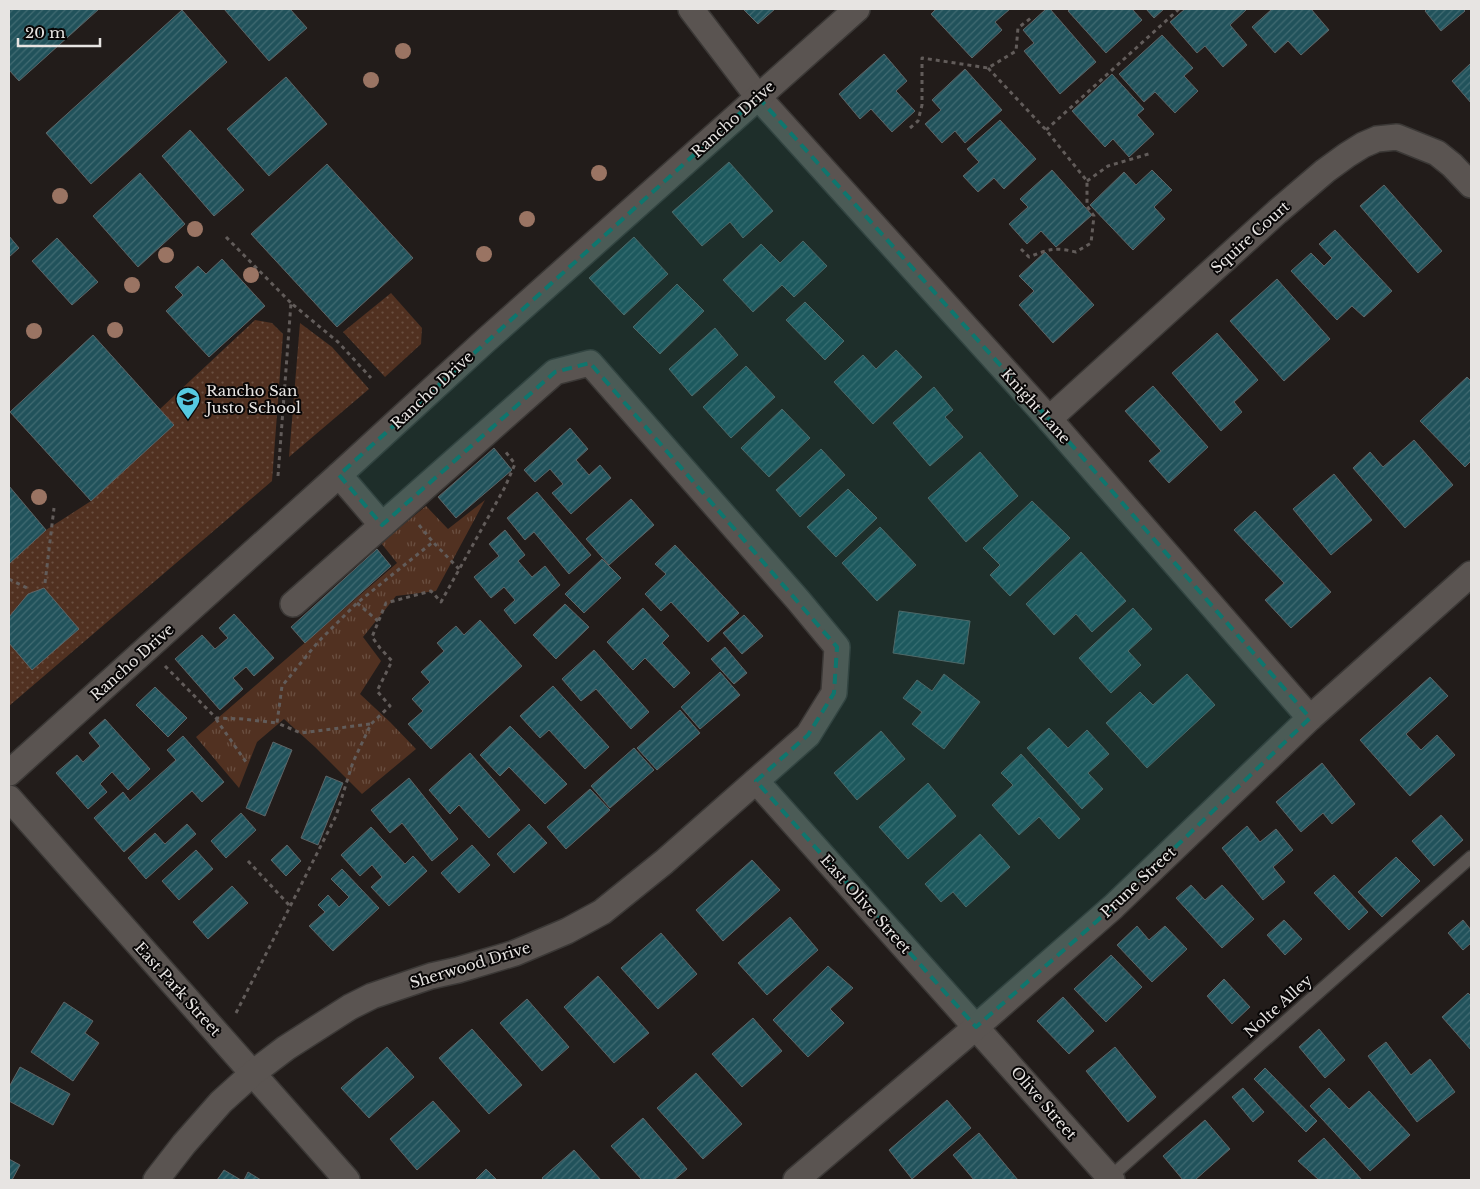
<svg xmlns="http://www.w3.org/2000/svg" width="1480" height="1189" font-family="'Libre Baskerville',serif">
<defs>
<pattern id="grass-dots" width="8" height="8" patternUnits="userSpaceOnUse" patternTransform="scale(1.25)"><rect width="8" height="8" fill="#513121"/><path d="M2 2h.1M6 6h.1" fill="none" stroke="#6a4f41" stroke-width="1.8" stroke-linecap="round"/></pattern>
<pattern id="park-tufts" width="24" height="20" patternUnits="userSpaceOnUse" patternTransform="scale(1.25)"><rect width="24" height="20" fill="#513121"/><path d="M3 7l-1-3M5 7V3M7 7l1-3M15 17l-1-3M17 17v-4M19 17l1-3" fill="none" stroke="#6a4f41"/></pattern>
<pattern id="building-hatch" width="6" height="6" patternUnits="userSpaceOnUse" patternTransform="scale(1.25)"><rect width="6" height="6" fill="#21525b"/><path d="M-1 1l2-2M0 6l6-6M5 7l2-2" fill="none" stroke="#416b72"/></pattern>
</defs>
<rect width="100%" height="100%" fill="#221c1a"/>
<!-- grass -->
<g fill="url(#grass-dots)">
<polygon points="391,293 422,328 421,344 385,377 343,332"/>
<polygon points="255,320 272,323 283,334 272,481 9,706 9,564 46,530 91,501 174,425 160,409"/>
<polygon points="300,323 332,347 369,389 289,457"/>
</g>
<!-- park -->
<polygon fill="url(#park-tufts)" points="485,500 436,591 396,596 363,637 381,661 360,694 390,722 416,749 362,794 315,747 284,719 257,742 239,788 196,737 397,563 381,543 426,506 448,529"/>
<!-- building -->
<g fill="url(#building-hatch)" stroke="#5e6567">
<polygon points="10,9 99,9 19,81 9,70 9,10"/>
<polygon points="224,9 290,9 307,28 269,61"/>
<polygon points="743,9 775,9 758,24"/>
<polygon points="936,9 1010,9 995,22 1002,30 972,58 931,14"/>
<polygon points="1046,9 1050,9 1096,62 1060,94 1024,51 1034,43 1023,30"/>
<polygon points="1070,9 1132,9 1142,20 1106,53 1068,11"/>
<polygon points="1146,9 1164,9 1154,18"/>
<polygon points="1185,9 1245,9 1246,10 1230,25 1247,45 1223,67 1205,46 1197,53 1170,22"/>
<polygon points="1272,9 1311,9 1329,30 1301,55 1288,41 1275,53 1252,27"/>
<polygon points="1427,9 1463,9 1465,11 1441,31 1425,11"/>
<polygon points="182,10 227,62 91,184 46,133"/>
<polygon points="1162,35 1193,68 1184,76 1198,91 1175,113 1155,92 1144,102 1119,74"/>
<polygon points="884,54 907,81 896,91 915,111 892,132 871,109 860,119 839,94"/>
<polygon points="1471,63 1471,103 1452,81"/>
<polygon points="965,69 1002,110 965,143 955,131 942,143 925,124 941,110 932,100"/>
<polygon points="1112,74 1144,109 1137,115 1154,134 1129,157 1113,139 1105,147 1072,111"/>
<polygon points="286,77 327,124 269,176 227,129"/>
<polygon points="1000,120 1036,159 1004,189 994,178 978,192 963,176 979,162 967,149"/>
<polygon points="190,130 244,190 214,216 162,156"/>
<polygon points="729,162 773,211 743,238 730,222 702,246 672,212"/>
<polygon points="327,164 413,258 337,327 251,234"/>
<polygon points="1052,170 1092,215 1056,247 1041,231 1027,244 1009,224 1028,207 1020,199"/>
<polygon points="1152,170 1172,190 1154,207 1165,219 1133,250 1090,205 1124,172 1136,185"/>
<polygon points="140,173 185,224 138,267 93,216"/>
<polygon points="1384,185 1442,251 1418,273 1360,206"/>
<polygon points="1335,230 1392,291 1364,317 1352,306 1337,320 1291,271 1311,253 1324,266 1332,258 1319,244"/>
<polygon points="9,236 19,248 9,257"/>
<polygon points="634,237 668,274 624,315 589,278"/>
<polygon points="57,238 98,282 72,305 32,261"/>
<polygon points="803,241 827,266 794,297 782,285 753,312 723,280 761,244 780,263"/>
<polygon points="1045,252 1094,305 1053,343 1019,305 1034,291 1019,276"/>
<polygon points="222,259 265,306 209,357 166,311 183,295 175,287 198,266 206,274"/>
<polygon points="1277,279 1330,339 1284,381 1230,321"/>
<polygon points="677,284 704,311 660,354 633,327"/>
<polygon points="805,302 844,341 825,360 786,320"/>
<polygon points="715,328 738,355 692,396 669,369"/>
<polygon points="1217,333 1258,380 1234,402 1242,412 1221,431 1172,373"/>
<polygon points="93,335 174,425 91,501 10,412"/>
<polygon points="896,350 922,377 873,424 834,382 863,355 876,369"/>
<polygon points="746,366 775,397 731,438 703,407"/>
<polygon points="1467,377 1471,381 1471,461 1465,467 1420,421"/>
<polygon points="1153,386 1208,447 1169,483 1149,461 1161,451 1125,411"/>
<polygon points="934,387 953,410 945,417 963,437 930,466 893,423"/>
<polygon points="782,409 810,438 769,477 741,448"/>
<polygon points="570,428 588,449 576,460 589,475 600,465 611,478 571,514 552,493 563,484 550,469 535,482 524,470"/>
<polygon points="1414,440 1453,485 1405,528 1353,468 1370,452 1383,467"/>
<polygon points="494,448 512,470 456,518 438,497"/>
<polygon points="821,449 845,475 800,517 776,490"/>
<polygon points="980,452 1018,496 966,542 928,498"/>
<polygon points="1334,474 1372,520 1331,555 1293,509"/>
<polygon points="9,486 46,530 9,564"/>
<polygon points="848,489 877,518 836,557 807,527"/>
<polygon points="537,492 591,555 569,574 534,532 525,540 507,518"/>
<polygon points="631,499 654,525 609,565 586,539"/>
<polygon points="1032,501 1070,538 1010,596 990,575 1000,565 983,548"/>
<polygon points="1255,511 1331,592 1291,628 1265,600 1284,583 1234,530"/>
<polygon points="880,527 916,565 877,601 842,563"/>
<polygon points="505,530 525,555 518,561 532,577 545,566 560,585 515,624 504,610 515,600 504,587 491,598 474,577 499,556 489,544"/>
<polygon points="675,545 739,613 708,642 671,602 661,611 645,594 666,574 655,564"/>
<polygon points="377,549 391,566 305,643 291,627"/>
<polygon points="1081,552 1126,601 1092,632 1076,614 1054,635 1026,604"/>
<polygon points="602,559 621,578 584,613 565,594"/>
<polygon points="44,588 79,629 32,670 9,643 9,617 28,594"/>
<polygon points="565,604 589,627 556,659 533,635"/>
<polygon points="643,608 669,636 662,643 690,673 674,688 645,658 633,670 607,642"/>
<polygon points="1133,608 1152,629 1128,651 1141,665 1111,693 1079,658"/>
<polygon points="899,611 970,621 964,664 893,653"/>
<polygon points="234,614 274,658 254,676 246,667 233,678 243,689 220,710 175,659 202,635 215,649 228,638 219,628"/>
<polygon points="744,615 763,636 742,654 723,633"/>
<polygon points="480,620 522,666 431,749 408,724 423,711 412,699 430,682 421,672 444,651 437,643 456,626 464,635"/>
<polygon points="725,647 747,673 734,684 711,659"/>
<polygon points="594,650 649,712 631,729 596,689 581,701 562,679"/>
<polygon points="720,672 740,695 700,729 681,707"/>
<polygon points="944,674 980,702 944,749 912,724 922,712 903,698 917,680 932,691"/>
<polygon points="1187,674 1215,705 1147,768 1106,723 1140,692 1153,705"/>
<polygon points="1430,677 1448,696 1406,734 1421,750 1437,735 1455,755 1410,796 1360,740"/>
<polygon points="553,686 609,747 585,769 549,730 540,738 520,716"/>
<polygon points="155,687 187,718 168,737 136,705"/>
<polygon points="680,710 700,733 657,770 637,748"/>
<polygon points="105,719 150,769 128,790 112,772 100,784 107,792 88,809 56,773 77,755 83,762 100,746 89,733"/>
<polygon points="510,726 567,784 545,804 509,767 500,776 480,755"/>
<polygon points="1049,728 1068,748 1087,730 1109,754 1088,773 1103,789 1082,809 1027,748"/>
<polygon points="881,731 905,759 857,800 834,773"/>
<polygon points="183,736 224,782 202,802 192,791 124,852 94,818 123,792 130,801 176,760 167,750"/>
<polygon points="273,742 292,750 265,816 246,808"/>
<polygon points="634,748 654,770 610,808 591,786"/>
<polygon points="470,753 520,810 489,838 459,805 450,814 429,790"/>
<polygon points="1021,754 1080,819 1059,839 1039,817 1019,835 992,805 1013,785 1001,773"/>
<polygon points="1322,763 1355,804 1332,824 1323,813 1301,832 1276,802"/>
<polygon points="326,776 343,783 318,845 301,838"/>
<polygon points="409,778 458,839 432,861 402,823 390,833 371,810"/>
<polygon points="928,783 956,816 908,859 879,827"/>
<polygon points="590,789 610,810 566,849 547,827"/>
<polygon points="241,813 256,830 226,858 211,841"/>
<polygon points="1441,815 1463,840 1434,866 1412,841"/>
<polygon points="187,824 196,834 146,879 128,858 155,833 165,844"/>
<polygon points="529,824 547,843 514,873 497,854"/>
<polygon points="1247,826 1260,842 1276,829 1293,850 1273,867 1285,882 1263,900 1222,848"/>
<polygon points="371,827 405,864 413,856 427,871 389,906 371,887 382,877 372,865 360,876 341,855"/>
<polygon points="980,834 1010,867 966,907 953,892 941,902 925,884"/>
<polygon points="287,845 301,861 286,876 271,860"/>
<polygon points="472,845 490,865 459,893 441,873"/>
<polygon points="196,850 213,869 179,900 162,881"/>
<polygon points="1396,857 1420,881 1382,917 1358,892"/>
<polygon points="752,860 780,890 723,941 696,910"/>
<polygon points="342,869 379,908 333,951 309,926 325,912 318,905 328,895 339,907 349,897 331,879"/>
<polygon points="1334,875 1368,912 1349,930 1314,893"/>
<polygon points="1191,885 1205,900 1222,885 1254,919 1222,948 1176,898"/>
<polygon points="232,886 248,903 208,939 193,922"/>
<polygon points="790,917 818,950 767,995 738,963"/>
<polygon points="1284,920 1302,939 1285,955 1267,935"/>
<polygon points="1463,920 1471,930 1471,943 1463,950 1448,933"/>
<polygon points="1137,926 1149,940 1165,926 1187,949 1152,982 1117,945"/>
<polygon points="661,933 697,974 658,1009 621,968"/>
<polygon points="1111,955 1142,987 1106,1022 1074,989"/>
<polygon points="828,966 853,988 830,1009 844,1023 808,1057 773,1020"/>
<polygon points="598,976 649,1033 614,1063 564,1007"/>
<polygon points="1224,979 1250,1007 1232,1024 1207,996"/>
<polygon points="1468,993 1471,996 1471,1050 1442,1017"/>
<polygon points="1063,997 1094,1031 1069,1054 1037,1021"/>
<polygon points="527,999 569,1047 542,1071 500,1023"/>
<polygon points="64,1002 93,1021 85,1033 99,1043 73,1081 31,1052"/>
<polygon points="753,1018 782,1051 742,1087 712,1054"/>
<polygon points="472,1029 522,1085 489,1114 439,1058"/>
<polygon points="1319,1029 1345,1060 1325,1078 1299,1047"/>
<polygon points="1386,1042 1411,1075 1430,1059 1455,1092 1417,1122 1368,1056"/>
<polygon points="387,1047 414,1077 369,1118 341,1088"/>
<polygon points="1115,1047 1156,1097 1128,1122 1086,1071"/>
<polygon points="20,1067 70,1094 53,1125 9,1101 9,1087"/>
<polygon points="1265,1068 1317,1121 1306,1132 1254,1079"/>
<polygon points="696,1073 742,1124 703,1159 657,1108"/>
<polygon points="1243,1088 1264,1112 1253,1122 1232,1097"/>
<polygon points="1329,1088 1349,1109 1369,1091 1410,1135 1370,1171 1310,1106"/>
<polygon points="947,1100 971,1128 912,1179 889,1150"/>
<polygon points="433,1101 460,1131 417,1170 390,1139"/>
<polygon points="643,1118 687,1169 674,1180 642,1180 611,1146"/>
<polygon points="1205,1120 1230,1149 1195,1180 1183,1180 1163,1156"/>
<polygon points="979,1133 1018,1180 974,1180 953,1155"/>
<polygon points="1324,1138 1362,1180 1319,1180 1298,1161"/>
<polygon points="574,1150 601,1180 544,1180 542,1178"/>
<polygon points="9,1159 20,1165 12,1180 9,1180"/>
<polygon points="486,1169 497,1180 475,1180"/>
<polygon points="224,1170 241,1180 217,1180"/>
<polygon points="248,1172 261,1180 244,1180"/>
</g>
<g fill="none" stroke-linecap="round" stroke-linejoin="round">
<defs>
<polyline id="service" points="1107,1180 1471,857"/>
<g id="minor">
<polyline points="691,9 758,97 1049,419 1310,718"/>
<polyline points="1049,419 1277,212 1325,171 1347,155 1363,145 1377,139 1397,137 1437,153 1452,165 1471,185"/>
<polyline points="339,475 382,525"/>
<polyline points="9,773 339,475 485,341 857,9"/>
<polyline points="756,781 1112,1180"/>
<polyline points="9,798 347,1180"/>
<polyline points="156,1180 184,1144 221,1102 253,1073 286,1048 350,1007 372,996 431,976 458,970 515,953 567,931 602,912 664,862 808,735 834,693 837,647 798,600 590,363 555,372 293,604"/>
<polyline points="796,1180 976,1027 1113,907 1310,718 1471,574"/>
</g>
</defs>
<!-- service casing -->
<use href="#service" stroke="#3b3836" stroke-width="15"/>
<!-- minor casing -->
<use href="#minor" stroke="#3b3836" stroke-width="28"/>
<!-- path -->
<g stroke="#625c5a" stroke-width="3" stroke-dasharray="4 4" stroke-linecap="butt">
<path d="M988,68L1046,130L1087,181V206L1094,216L1091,243L1076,252C1055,247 1049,249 1029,257L1020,248"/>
<polyline points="910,128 918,121 922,105 922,58 988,68 1016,51 1018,28 1031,18"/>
<polyline points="1046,130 1179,9"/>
<polyline points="1087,181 1108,166 1152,153"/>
<polyline points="226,237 291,303"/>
<polyline points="278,476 291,303 338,342 371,378"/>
<polyline points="419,525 433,542"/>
<polyline points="9,579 29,589"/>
<polyline points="45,583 54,508"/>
<polyline points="357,603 378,621"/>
<polyline points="165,666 216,718 243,719 277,723"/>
<polyline points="216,719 246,762"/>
<polyline points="370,724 301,733 277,723 282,686 318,642 357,603 433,542 459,569"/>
<polyline points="248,861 290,906"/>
<polyline points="236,1013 336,816 353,762 371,724 390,706 377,691 392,661 380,648 372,637 386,603 431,591 441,602 505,487 515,464 505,451"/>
</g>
<!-- service -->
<use href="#service" stroke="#5a5451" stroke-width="12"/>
<!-- minor -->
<use href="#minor" stroke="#5a5451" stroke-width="25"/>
</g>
<!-- trees -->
<g fill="#9a7463">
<circle cx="403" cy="51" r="8"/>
<circle cx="371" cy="80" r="8"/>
<circle cx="599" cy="173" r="8"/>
<circle cx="60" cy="196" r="8"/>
<circle cx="527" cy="219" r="8"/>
<circle cx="195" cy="229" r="8"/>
<circle cx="484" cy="254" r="8"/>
<circle cx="166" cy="255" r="8"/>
<circle cx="251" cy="275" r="8"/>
<circle cx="132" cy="285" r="8"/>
<circle cx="115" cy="330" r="8"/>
<circle cx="34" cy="331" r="8"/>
<circle cx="39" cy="497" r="8"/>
</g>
<!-- marked area -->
<path fill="#0f766e" fill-opacity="0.2" stroke="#0f766e" stroke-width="4" stroke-dasharray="10 6" stroke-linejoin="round" d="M758,97L1049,419L1310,718L1113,907L976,1027L756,781L808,735L834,693L837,647L590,363L555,372L382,525L339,475Z"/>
<!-- icons -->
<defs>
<symbol id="school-pin" viewBox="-11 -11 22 30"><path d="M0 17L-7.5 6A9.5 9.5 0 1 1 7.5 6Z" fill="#56c9e0" stroke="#090707"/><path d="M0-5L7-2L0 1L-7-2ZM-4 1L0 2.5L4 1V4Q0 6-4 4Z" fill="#111"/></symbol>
</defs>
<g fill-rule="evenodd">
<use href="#school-pin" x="174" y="385" width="28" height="38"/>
</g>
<g text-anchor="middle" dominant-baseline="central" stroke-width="4" stroke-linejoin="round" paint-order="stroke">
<!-- street labels -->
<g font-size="15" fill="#e7e4e2" stroke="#090707">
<text transform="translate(733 119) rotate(-42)">Rancho Drive</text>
<text transform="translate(1250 237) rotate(-42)">Squire Court</text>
<text transform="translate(432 390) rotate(-43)">Rancho Drive</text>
<text transform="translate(1036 406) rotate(48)">Knight Lane</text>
<text transform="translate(132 662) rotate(-42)">Rancho Drive</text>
<text transform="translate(1138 882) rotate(-43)">Prune Street</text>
<text transform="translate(866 904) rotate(48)">East Olive Street</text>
<text transform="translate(470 965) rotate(-17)">Sherwood Drive</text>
<text transform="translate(178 989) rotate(48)">East Park Street</text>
<text transform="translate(1278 1006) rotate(-42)">Nolte Alley</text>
<text transform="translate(1044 1103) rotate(49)">Olive Street</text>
</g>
<!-- poi labels -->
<g font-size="15" fill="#e7e4e2" stroke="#090707" text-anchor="start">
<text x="206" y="390">Rancho San<tspan x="206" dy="17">Justo School</tspan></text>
</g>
</g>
<!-- border -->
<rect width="1480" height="1189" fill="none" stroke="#e7e4e2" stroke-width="20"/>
<!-- scale -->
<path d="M18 38v8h82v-8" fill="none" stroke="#e7e4e2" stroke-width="2.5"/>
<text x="25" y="38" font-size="15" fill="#e7e4e2" stroke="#090707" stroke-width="4" paint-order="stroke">20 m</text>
</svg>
